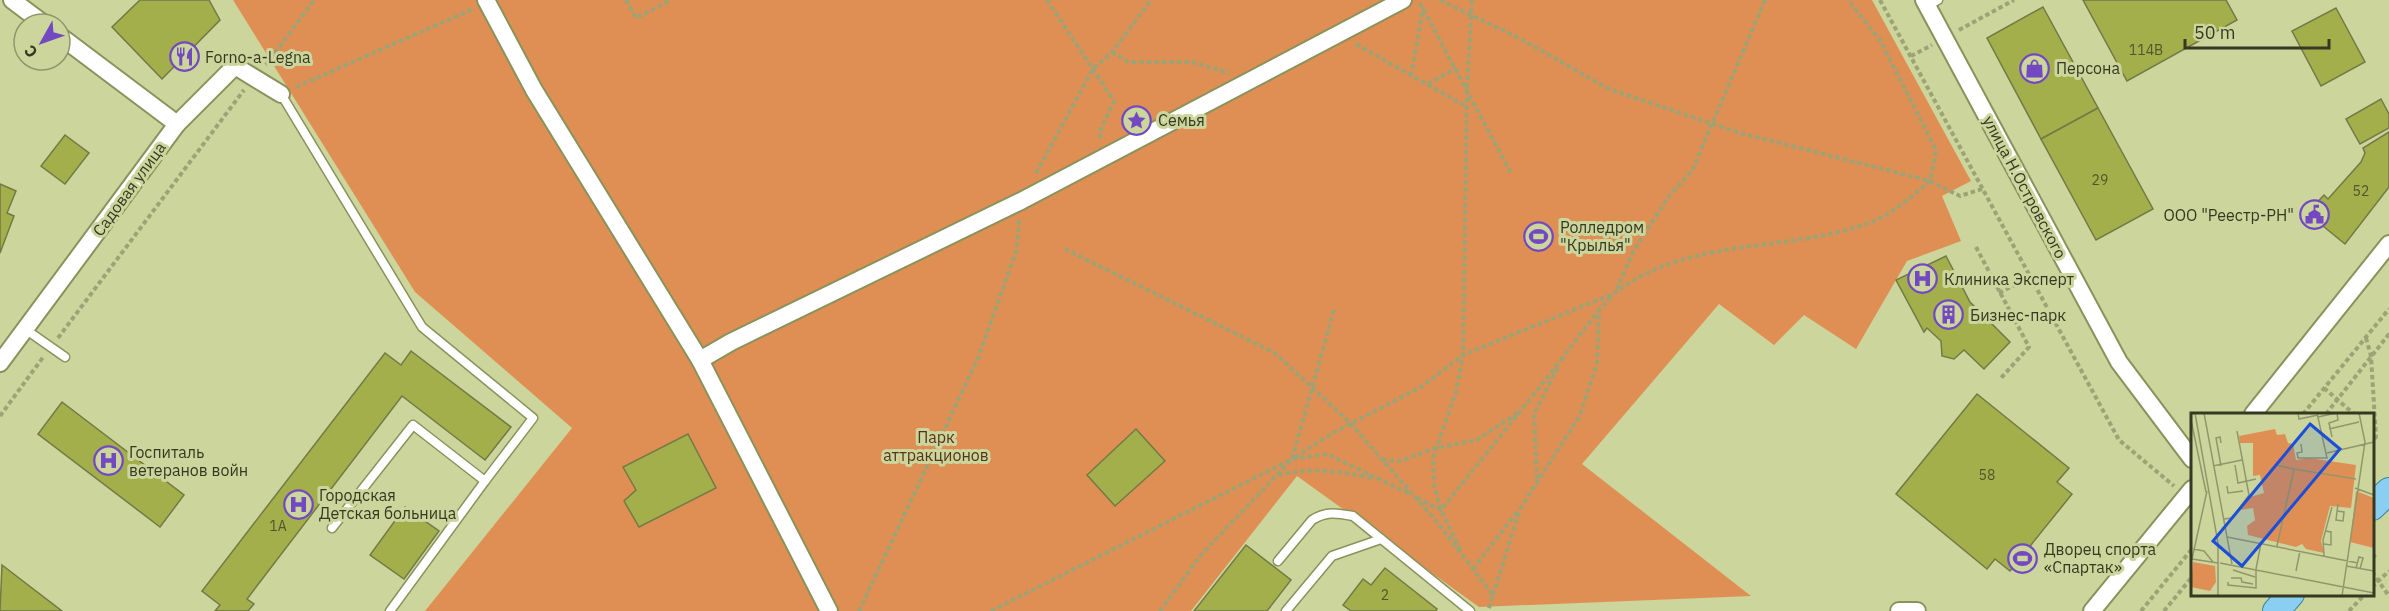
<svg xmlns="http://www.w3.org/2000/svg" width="2389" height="611" font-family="'IBM Plex Sans',sans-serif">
<rect width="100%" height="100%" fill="#ccd59c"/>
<!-- green -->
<polygon fill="#e08f54" points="233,0 1872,0 1971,181 1942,196 1961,241 1907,261 1856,349 1804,315 1774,345 1719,304 1582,464 1751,596 1479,607 1297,476 1191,611 425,611 572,428 415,292"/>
<!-- building -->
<g fill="#a3af4b" stroke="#727a45" stroke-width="1.5">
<polygon points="140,0 209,0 220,20 162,79 112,27"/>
<polygon points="2083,0 2226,0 2237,20 2127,81"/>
<polygon points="2043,7 2098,108 2041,139 1987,38"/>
<polygon points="2336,8 2365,62 2321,86 2292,31"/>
<polygon points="2381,99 2389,114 2389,128 2360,144 2346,119"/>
<polygon points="2098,108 2153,209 2096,240 2041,139"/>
<polygon points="2389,132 2389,187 2345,244 2307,213 2324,195 2328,199 2361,162 2365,153 2363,148"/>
<polygon points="65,135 89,153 65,184 41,166"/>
<polygon points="0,184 16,191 7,213 14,216 0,253"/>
<polygon points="1946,256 1970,302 2010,342 1984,369 1964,350 1954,359 1942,356 1941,341 1927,328 1924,332 1896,280"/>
<polygon points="411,351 511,427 485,460 402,396 247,599 254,604 248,611 215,611 220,605 202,591 385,353 401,365"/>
<polygon points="1977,394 2069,468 2057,482 2072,494 2010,571 1995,559 1987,569 1896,494"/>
<polygon points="62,402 184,495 160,527 38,434"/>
<polygon points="1136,429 1165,461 1115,506 1087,475"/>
<polygon points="688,434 716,488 639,527 624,501 636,490 623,467"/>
<polygon points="405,507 439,531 404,579 370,555"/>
<polygon points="1246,545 1291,580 1267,611 1194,611"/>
<polygon points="2,565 62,611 0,611"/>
<polygon points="1385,568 1437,609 1436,611 1351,611 1343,605 1363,579 1371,585"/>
</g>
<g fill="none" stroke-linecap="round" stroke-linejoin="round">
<defs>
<g id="lane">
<polyline points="1927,6 1938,0"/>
<polyline points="281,94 422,327 533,418 485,481 413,425 332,528"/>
<polyline points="25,329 65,357"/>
<path d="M1278,561L1312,520C1326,511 1337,513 1353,516L1470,611"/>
<polyline points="390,611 485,481"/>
<polyline points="1286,611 1332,556 1381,539"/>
</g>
<g id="street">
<polyline points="12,0 44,24"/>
<polyline points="486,0 534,90 700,360 731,342 1021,201 1403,0"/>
<polyline points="1924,0 2119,362 2192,459"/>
<polyline points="60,36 177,124"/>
<polyline points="700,360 829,611"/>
<polyline points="0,363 177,124 235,66 281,94"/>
<polyline points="2253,414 2389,244"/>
<polyline points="1899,611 1917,611"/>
<polyline points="2092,611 2192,489"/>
</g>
<g id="primary">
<polyline points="2372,507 2389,491"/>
<polyline points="2276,611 2291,594"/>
</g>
</defs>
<!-- lane casing -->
<use href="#lane" stroke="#8a925c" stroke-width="11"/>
<!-- street casing -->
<use href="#street" stroke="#8a925c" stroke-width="20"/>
<!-- primary casing -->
<use href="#primary" stroke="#3a85a3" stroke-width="28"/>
<!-- path -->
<g stroke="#9ca375" stroke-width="4" stroke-dasharray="4.5 3" stroke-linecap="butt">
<polyline points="626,0 636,18 671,0"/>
<polyline points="1047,0 1114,101 1099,133 1102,140"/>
<polyline points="1440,0 1519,38 1609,89 1740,133 1930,181 1960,196 1985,188"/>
<path d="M1765,0L1692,171L1669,196L1633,252L1615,293C1689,235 1790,254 1874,221C1893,213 1914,195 1930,181L1936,150L1880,40L1848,0"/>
<polyline points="1880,0 2119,440 2174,486"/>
<polyline points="1420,3 1512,175"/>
<polyline points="1959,30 2014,0"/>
<polyline points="1356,44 1467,107"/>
<polyline points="1112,52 1129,62 1192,62 1229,73"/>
<polyline points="1911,56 1932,45"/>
<polyline points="266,65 314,0"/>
<polyline points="1411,76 1423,8"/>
<polyline points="1428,84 1456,68"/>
<polyline points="296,87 473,9"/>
<polyline points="1036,173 1093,69 1112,52 1151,0"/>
<polyline points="1976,247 2029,347 2001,378"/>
<polyline points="1065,249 1275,353 1350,423 1437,522 1493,595 1488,611"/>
<polyline points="1999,293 2032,276"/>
<polyline points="58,338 244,90"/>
<polyline points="2366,338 2371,356 2376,437 2372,441"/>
<polyline points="1561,360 1598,311"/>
<polyline points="2324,388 2354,414"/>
<polyline points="2303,414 2389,309"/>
<polyline points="2326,414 2389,334"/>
<polyline points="0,416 44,356"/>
<polyline points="1295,457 1331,434 1421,387 1463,355 1615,293"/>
<polyline points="1382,460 1401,461 1435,448 1477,440 1517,413"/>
<path d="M1278,475C1312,467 1338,471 1372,478"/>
<polyline points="1537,479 1534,414 1558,367"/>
<polyline points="1417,498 1441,510 1562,359"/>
<polyline points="1460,550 1441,510 1434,485 1433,458 1456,392 1463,355 1467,88 1472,0"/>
<polyline points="2372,557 2376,555"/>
<polyline points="1473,569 1517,512"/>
<polyline points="2372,572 2389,596"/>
<polyline points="2372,587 2389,571"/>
<polyline points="1493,595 1520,509 1580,415 1597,363 1599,310 1612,296"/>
<polyline points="859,611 978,358 1017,249 1019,219"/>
<polyline points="991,611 1292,459 1334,310"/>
<polyline points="1160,611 1200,556 1292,459 1327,454 1410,494"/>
<polyline points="2141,611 2192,549"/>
<polyline points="2164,611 2192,577"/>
<polyline points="2349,611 2365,594"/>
</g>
<!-- lane -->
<use href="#lane" stroke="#fff" stroke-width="8"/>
<!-- street -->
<use href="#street" stroke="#fff" stroke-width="16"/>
<!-- primary -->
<use href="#primary" stroke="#8acef1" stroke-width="26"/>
</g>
<!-- icons -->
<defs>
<symbol id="restaurant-ring" viewBox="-11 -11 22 22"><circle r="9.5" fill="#ccd59c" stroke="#7349c2" stroke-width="1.5"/><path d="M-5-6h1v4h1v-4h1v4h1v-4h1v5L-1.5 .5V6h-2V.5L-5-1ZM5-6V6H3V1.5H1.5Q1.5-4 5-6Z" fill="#7349c2"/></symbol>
<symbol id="shop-ring" viewBox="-11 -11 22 22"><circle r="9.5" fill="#ccd59c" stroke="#7349c2" stroke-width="1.5"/><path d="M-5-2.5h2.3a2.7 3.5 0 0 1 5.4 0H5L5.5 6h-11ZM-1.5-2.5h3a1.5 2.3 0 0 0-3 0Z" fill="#7349c2"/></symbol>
<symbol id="sight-ring" viewBox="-11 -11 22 22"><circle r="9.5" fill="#ccd59c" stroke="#7349c2" stroke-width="1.5"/><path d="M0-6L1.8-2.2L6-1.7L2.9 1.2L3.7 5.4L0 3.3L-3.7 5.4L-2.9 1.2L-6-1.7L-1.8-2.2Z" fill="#7349c2"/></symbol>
<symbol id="civic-ring" viewBox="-11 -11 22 22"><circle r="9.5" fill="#ccd59c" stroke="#7349c2" stroke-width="1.5"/><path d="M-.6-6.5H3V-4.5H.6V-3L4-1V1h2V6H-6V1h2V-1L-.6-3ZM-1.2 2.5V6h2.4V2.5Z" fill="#7349c2"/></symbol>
<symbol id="stadium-ring" viewBox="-11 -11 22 22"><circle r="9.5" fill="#ccd59c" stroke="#7349c2" stroke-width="1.5"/><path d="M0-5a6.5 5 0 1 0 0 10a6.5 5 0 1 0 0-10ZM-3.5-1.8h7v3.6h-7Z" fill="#7349c2"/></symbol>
<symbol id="hospital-ring" viewBox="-11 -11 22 22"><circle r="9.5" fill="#ccd59c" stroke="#7349c2" stroke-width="1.5"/><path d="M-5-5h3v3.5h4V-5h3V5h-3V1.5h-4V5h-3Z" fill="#7349c2"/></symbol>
<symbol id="building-ring" viewBox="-11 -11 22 22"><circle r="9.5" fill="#ccd59c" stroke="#7349c2" stroke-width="1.5"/><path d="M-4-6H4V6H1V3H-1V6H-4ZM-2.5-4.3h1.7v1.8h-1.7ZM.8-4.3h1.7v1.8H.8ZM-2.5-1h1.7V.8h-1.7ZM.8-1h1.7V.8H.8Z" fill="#7349c2"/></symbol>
</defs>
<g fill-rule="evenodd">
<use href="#restaurant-ring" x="168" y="40" width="33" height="33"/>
<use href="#shop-ring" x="2018" y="52" width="33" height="33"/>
<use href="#sight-ring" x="1120" y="104" width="33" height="33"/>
<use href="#civic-ring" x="2298" y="198" width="33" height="33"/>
<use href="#stadium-ring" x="1522" y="220" width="33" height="33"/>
<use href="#hospital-ring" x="1906" y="262" width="33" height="33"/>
<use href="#building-ring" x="1932" y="298" width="33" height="33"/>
<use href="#hospital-ring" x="92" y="444" width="33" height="33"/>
<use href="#hospital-ring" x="282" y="488" width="33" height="33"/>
<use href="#stadium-ring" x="2006" y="542" width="33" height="33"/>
</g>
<g text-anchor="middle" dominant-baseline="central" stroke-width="6" stroke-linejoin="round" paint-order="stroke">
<!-- number labels -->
<g font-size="14" fill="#51562c">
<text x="2146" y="50">114В</text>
<text x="2100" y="180">29</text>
<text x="2361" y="191">52</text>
<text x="1987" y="475">58</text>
<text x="278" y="526">1А</text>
<text x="1385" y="595">2</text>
</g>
<!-- poi labels -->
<g font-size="16" fill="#363922" stroke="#ccd59c" text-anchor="start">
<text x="205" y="57">Forno-a-Legna</text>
<text x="2056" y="68">Персона</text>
<text x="1158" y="120">Семья</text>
<text x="2294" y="215" text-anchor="end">ООО "Реестр-РН"</text>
<text x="1560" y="227">Ролледром<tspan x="1560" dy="18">"Крылья"</tspan></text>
<text x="1944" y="279">Клиника Эксперт</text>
<text x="1970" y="315">Бизнес-парк</text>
<text x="129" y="452">Госпиталь<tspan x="129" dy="18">ветеранов войн</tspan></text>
<text x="319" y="495">Городская<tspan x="319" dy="18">Детская больница</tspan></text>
<text x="2044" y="549">Дворец спорта<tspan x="2044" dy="18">«Спартак»</tspan></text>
</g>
<!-- street labels -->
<g font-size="16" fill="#363922" stroke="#ccd59c">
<text transform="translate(2025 187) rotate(62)">улица Н.Островского</text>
<text transform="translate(129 189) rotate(-54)">Садовая улица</text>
</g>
<!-- park labels -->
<g font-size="16" fill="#56341b" stroke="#ccd59c">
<text x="936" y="437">Парк<tspan x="936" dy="18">аттракционов</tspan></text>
</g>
</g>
<!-- overview -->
<g transform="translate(2191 413)">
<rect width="183" height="183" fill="#ccd59c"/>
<path d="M84,16L86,22L94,21L97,30L102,31L105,47L118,45L165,52L160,95L139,93L130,128L133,140L115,136L111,131L105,134L57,122L56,113L64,107L62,95L49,97L59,84L73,80L69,62L62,63V30H49L48,23ZM165,78L183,85V135L159,129ZM2,149L24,153L25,169L19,178L0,174Z" fill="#e08f54"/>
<path fill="none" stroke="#90976b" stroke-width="1.5" d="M4,0L27,130V183M13,0L41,151M107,0L108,6L127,2M127,4L145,0M0,7L15,79M138,16L168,9M141,24L138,10L147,7L146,0M30,30L29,24L25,25L30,53M110,31L111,39L106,40L107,45H136L126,0M136,40L183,29M44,52L47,70L65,66M85,52L103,56M22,53L51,47M36,73L37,80L52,78M164,75L183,82M146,98L153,99L152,108L145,107L147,91M33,106L41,105L58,82L46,18M36,124L167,150M133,131L140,132V119L134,118M86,133L103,56L165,66M2,136L13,138L22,149M133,143L132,127L141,94M1,146L16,78M1,146L27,150M29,150L183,180M155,153L183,158M165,155L168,144L172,145L169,156M65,156L70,130M42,157L64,164M105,158L109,138M40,165H50L51,169L62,171M37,169V172L65,175V156M151,183L174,29L168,0"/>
<path fill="#1d4ed8" fill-opacity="0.15" stroke="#1d4ed8" stroke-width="3" d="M119,11L149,36L51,153L22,128Z"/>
<rect width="183" height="183" fill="none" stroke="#363922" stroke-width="3"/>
</g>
<!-- north arrow -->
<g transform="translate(42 42) rotate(230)"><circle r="28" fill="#ccd59c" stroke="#90976b" stroke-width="1.5"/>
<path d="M0-4.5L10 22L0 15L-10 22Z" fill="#7349c2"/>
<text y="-9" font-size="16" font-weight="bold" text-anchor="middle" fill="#363922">С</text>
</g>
<!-- scale -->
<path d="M2185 39v9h144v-9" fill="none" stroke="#363922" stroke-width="3"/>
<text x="2194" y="39" font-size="18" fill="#363922" stroke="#ccd59c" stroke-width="4.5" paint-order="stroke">50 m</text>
</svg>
